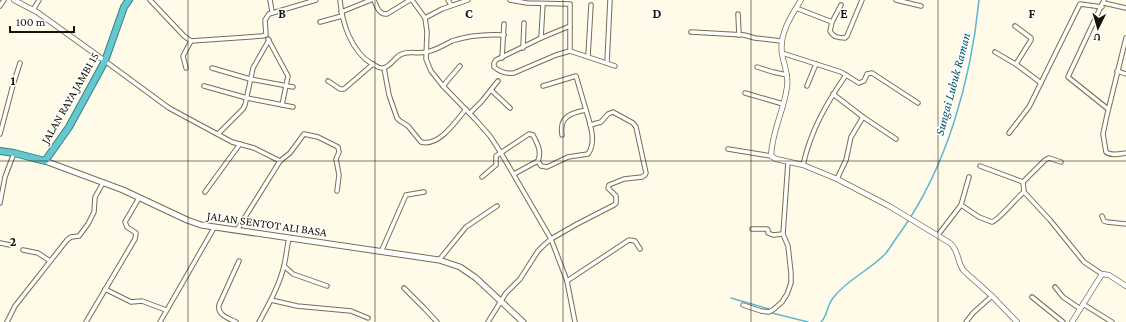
<svg xmlns="http://www.w3.org/2000/svg" width="1126" height="322" viewBox="0 0 1126 322" font-family="'Crimson Pro',serif">
<style>
.lines{fill:none;stroke-linecap:round;stroke-linejoin:round}
.stream{stroke:#5db6d2;stroke-width:1.5}
.minor-casing{stroke:#756f52;stroke-width:5.5}
.tertiary-casing{stroke:#756f52;stroke-width:6}
.secondary-casing{stroke:#756f52;stroke-width:7}
.trunk-casing{stroke:#318081;stroke-width:8}
.minor{stroke:#fff;stroke-width:3.5}
.tertiary{stroke:#fff;stroke-width:4.5}
.secondary{stroke:#fff;stroke-width:5}
.trunk{stroke:#66c8ce;stroke-width:6}
.grid{fill:none;stroke:#161308;stroke-width:1;stroke-opacity:0.55}
.labels{text-anchor:middle;stroke-width:3;stroke-linejoin:round;paint-order:stroke}
.street-label{font-size:12px;fill:#161308;stroke:#fff}
.water-label{font-size:13px;font-style:italic;fill:#035467;stroke:#fff}
.grid-label{font-size:13px;text-anchor:middle;font-weight:bold;fill:#161308;stroke:#fff;stroke-width:3;stroke-linejoin:round;paint-order:stroke}
</style>
<rect width="100%" height="100%" fill="#fffbe8"/>
<g class="lines">
<g class="stream">
<path d="M731,298L769,309"/>
<path d="M772,313L808,322"/>
<path d="M821,322C828,315 827,305 833,298C847,279 871,270 886,253C891,247 895,239 900,233C947,167 971,80 979,0"/>
</g>
<defs>
<g id="minor">
<path d="M150,0L184,36L191,41L262,36L266,35L265,20L269,14L316,0"/>
<path d="M270,0L272,12"/>
<path d="M340,0C342,23 351,51 372,64C375,65 380,69 383,68C391,67 395,56 402,54C410,51 419,54 427,52C436,50 444,45 452,41C470,35 486,34 504,35"/>
<path d="M374,0C377,7 379,15 387,14L410,0"/>
<path d="M412,0L425,18L427,32L426,59L431,71L443,86L475,119L490,136L501,153L551,239L567,281L575,322"/>
<path d="M448,0L451,5"/>
<path d="M510,0L527,3L570,4V51"/>
<path d="M896,0L921,6"/>
<path d="M1104,0L1068,77L1108,109"/>
<path d="M1104,3L1126,8"/>
<path d="M841,5L832,22L830,31C833,37 838,38 845,38L847,36L862,0"/>
<path d="M0,6L4,0"/>
<path d="M796,8L832,22"/>
<path d="M33,10L39,0"/>
<path d="M341,12L371,0"/>
<path d="M738,14L739,35"/>
<path d="M425,18L442,9L468,0"/>
<path d="M320,22L342,16"/>
<path d="M570,26L541,38L496,60L494,63V67C500,72 507,74 514,73L556,55L570,51L615,66"/>
<path d="M1015,26L1031,38V40L1016,64"/>
<path d="M691,32L744,35L755,38L781,41"/>
<path d="M541,38L543,4"/>
<path d="M1126,38L1107,115L1103,134L1106,152C1111,156 1119,154 1126,153"/>
<path d="M268,39L288,76L282,105"/>
<path d="M523,48L524,23"/>
<path d="M995,52L1017,65L1041,83"/>
<path d="M782,53L841,72L859,83L864,81L867,74L872,73L918,103"/>
<path d="M588,56L591,5"/>
<path d="M502,58L504,24"/>
<path d="M105,61L169,108L232,142L254,148L280,161"/>
<path d="M607,63L610,0"/>
<path d="M757,67L773,72L787,75"/>
<path d="M186,68L183,56L191,41"/>
<path d="M212,68L250,79L293,87"/>
<path d="M384,68L389,95L397,118L400,121L408,126L421,142C439,147 456,121 466,109"/>
<path d="M1117,71L1126,74"/>
<path d="M328,81L340,89H344L373,64"/>
<path d="M204,86L247,98L293,107"/>
<path d="M443,86L460,66"/>
<path d="M543,86L576,76L586,110"/>
<path d="M807,86L816,64"/>
<path d="M491,90L510,108"/>
<path d="M745,93L783,104"/>
<path d="M833,94L863,117L896,139"/>
<path d="M470,113L482,101L498,81"/>
<path d="M1009,133L1029,107L1080,4L1102,7"/>
<path d="M0,134L13,85L20,63"/>
<path d="M218,134L243,109L245,105L253,68L269,40"/>
<path d="M728,149L771,156"/>
<path d="M1061,162L1049,158L1045,160L1023,182L1024,192L1050,220L1084,262L1102,274"/>
<path d="M803,165C811,130 826,104 846,75"/>
<path d="M980,166L1023,182"/>
<path d="M514,174L538,161L541,166L547,167L568,157L588,154C597,142 590,124 586,110C570,113 559,117 562,135"/>
<path d="M482,177L496,165V156L529,134L533,135C537,143 542,151 538,161"/>
<path d="M837,179L846,160L851,137L863,117"/>
<path d="M205,192L240,144"/>
<path d="M0,203L5,177L14,153"/>
<path d="M961,205L979,217L992,222C1000,219 1015,199 1024,192"/>
<path d="M1102,216L1104,221L1107,222L1126,224"/>
<path d="M752,229H767L768,230V233L773,235L783,234"/>
<path d="M237,230L280,161L290,153L304,134L318,137L338,147L339,152L336,159L339,175L337,191"/>
<path d="M938,235L961,205L969,177"/>
<path d="M0,243L10,245"/>
<path d="M23,250L38,253L50,261"/>
<path d="M381,252L406,195L424,192"/>
<path d="M439,260L466,227L497,206"/>
<path d="M284,266L293,274L327,286"/>
<path d="M567,281L629,240L635,241L640,249"/>
<path d="M1055,287L1063,297L1079,308"/>
<path d="M404,288L425,309L437,322"/>
<path d="M105,289L131,302L142,301L166,310"/>
<path d="M1032,297L1063,322"/>
<path d="M271,300L297,306L351,311L368,318"/>
<path d="M1083,304L1112,322"/>
<path d="M743,305L761,311L769,312L774,309L782,302L787,294L791,283V273L788,246L783,234L788,162"/>
<path d="M7,322L15,306L67,240L71,237L79,236L88,224L94,212L95,197L103,183"/>
<path d="M86,322L135,239L136,233L127,227L125,222L139,198"/>
<path d="M160,322L214,228"/>
<path d="M236,322C228,318 217,315 219,305L239,261"/>
<path d="M259,322C269,304 279,286 284,266C286,257 287,247 289,238"/>
<path d="M488,322L506,293L520,279L538,251L544,245L551,239L577,224L614,205L616,203V196L608,188L609,185L624,179L642,177L645,175L646,173L636,127L633,123L613,112L608,114L601,122L590,125"/>
<path d="M966,322L973,313L992,296"/>
</g>
<g id="tertiary">
<path d="M14,0L37,12L105,61"/>
<path d="M801,0C791,16 779,34 782,54C784,65 789,76 787,87C784,111 772,130 771,156L776,159L803,165L837,179L889,206L950,243C959,250 957,263 964,271L992,296L1017,322"/>
<path d="M1072,322L1102,274L1109,275L1126,286"/>
</g>
<path id="secondary" d="M45,161L123,190L187,220L201,225L439,260L460,267L476,278L523,322"/>
<path id="trunk" d="M0,151L14,153L45,161L69,127L105,61L124,7L129,0"/>
</defs>
<use href="#minor" class="minor-casing"/>
<use href="#tertiary" class="tertiary-casing"/>
<use href="#secondary" class="secondary-casing"/>
<use href="#trunk" class="trunk-casing"/>
<use href="#minor" class="minor"/>
<use href="#tertiary" class="tertiary"/>
<use href="#secondary" class="secondary"/>
<use href="#trunk" class="trunk"/>
</g>
<path class="grid" d="M188,0V322M375,0V322M563,0V322M751,0V322M938,0V322M0,161H1126"/>
<g class="labels">
<g class="street-label">
<text transform="translate(70 98) rotate(-60)" y="4">JALAN RAYA JAMBI 15</text>
<text transform="translate(267 224) rotate(8)" y="4">JALAN SENTOT ALI BASA</text>
</g>
<g class="water-label">
<text transform="translate(952 84) rotate(-75)" y="5">Sungai Lubuk Raman</text>
</g>
</g>
<g class="grid-label">
<text x="282" y="18">B</text>
<text x="469" y="18">C</text>
<text x="657" y="18">D</text>
<text x="844" y="18">E</text>
<text x="1032" y="18">F</text>
<text x="13" y="85">1</text>
<text x="13" y="246">2</text>
</g>
<g transform="translate(1098 28) rotate(185)" stroke="#ffffff" stroke-width="3" paint-order="stroke">
<path d="M0-3L7 15L0 10L-7 15Z" fill="#161308"/>
<text y="-6" font-size="11" font-weight="bold" text-anchor="middle" fill="#161308">U</text>
</g>
<path d="M10 26v6h64v-6" fill="none" stroke="#161308" stroke-width="2"/>
<text x="16" y="26" font-size="12" fill="#161308" stroke="#ffffff" stroke-width="3" paint-order="stroke">100 m</text>
</svg>
